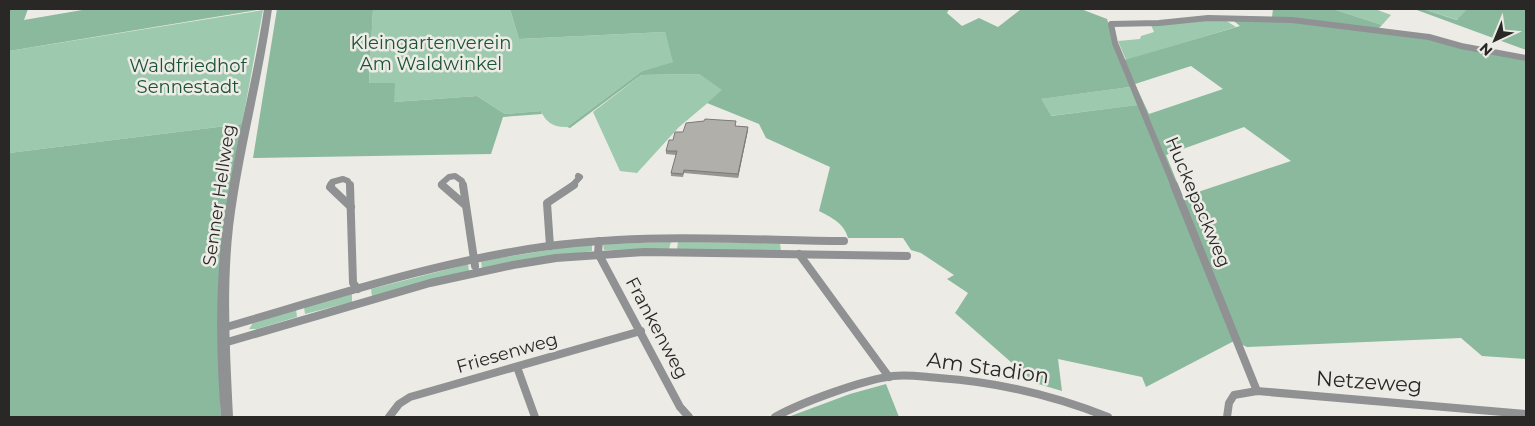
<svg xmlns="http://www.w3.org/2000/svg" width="1535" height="426" viewBox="0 0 1535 426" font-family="Montserrat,sans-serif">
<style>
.green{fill:#9dc9af}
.forest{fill:#8ab99e;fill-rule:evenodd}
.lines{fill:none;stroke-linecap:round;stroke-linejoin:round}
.minor-far1{stroke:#8f9192;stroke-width:6}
.minor{stroke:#8f9192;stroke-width:8}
.tertiary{fill:#8f9192;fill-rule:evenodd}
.wall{fill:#989692}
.shaded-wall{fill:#7c7a77}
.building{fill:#b1afaa;stroke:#7c7a77}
.labels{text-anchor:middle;stroke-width:5;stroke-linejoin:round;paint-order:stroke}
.park-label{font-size:18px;fill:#1b5337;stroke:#edebe5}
.street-label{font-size:18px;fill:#292826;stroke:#edebe5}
.near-street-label{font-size:21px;fill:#292826;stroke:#edebe5}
</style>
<rect width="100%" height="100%" fill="#edebe5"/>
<g class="green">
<path d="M373,9H510L519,39L665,32L674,62L642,71L567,127C555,128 545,122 541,111L505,114L477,96L394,102L369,84Z"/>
<path d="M1333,9H1375L1391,15L1382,25Z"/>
<path d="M1423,9H1467L1458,20Z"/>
<path d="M263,10L242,124L9,153V51Z"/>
<path d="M1208,19L1225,20L1236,27L1126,60L1118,41L1140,39L1141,36L1154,32L1151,25Z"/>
<path d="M699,74L723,90L679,127L637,173L620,171L593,112L641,75Z"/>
<path d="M1130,87L1138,105L1050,116L1040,99Z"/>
<path d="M671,242L669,249L604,250L603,244Z"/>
<path d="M678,242L780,243L781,251L677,249Z"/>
<path d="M592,243V251L482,268L481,261Z"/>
<path d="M468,264L469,271L372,297L371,289Z"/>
<path d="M352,294V302L305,314L304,307Z"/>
<path d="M296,309L297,317L257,329H249L253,323Z"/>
</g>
<g class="forest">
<path d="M9,9H28L24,20L88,9H263L9,51Z"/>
<path d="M277,9H373L369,83H395L394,102L477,96L505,114L541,111L542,114L503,117L491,154L253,158Z"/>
<path d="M510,9H949L947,13L962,26L979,18L998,27L1020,10L1017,9H1081L1107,19L1121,61L1240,26L1229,17H1272L1273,9H1333L1382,25L1379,28L1526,57V359L1482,356L1461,338L1247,347L1234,341L1146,387L1142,377L1058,359L1062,391L1035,383L955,313L968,293L947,279L954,275L921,253L911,250L903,238H848C844,223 832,218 819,211L830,167L766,138L759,124L707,103L722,90L699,74L641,75L570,128L567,127L642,71L673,62L665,32L519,39ZM1191,66L1223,89L1149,114L1135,84ZM1130,87L1137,105L1051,116L1041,99ZM1244,127L1291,161L1183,197L1166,155Z"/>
<path d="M1414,9H1423L1457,20L1467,9H1526V50Z"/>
<path d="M242,124L225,217L218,348L221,417H9V153Z"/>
<path d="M886,384L899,417H788L850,394Z"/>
</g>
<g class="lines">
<g class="minor-far1">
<path d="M330,186L332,182L343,179L348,181L350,186"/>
<path d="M443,186L441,184L449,177L455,176L462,181L463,186"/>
<path d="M572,186L580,177L578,176"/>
<path d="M1174,186L1115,43L1111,24L1159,23L1208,18L1292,20L1429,37L1461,46L1526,58"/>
</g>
<g class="minor">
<path d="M331,185L330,187L351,207"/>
<path d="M350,185L353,283L358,289"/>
<path d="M442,185L465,205"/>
<path d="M463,185L475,266"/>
<path d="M1174,185L1257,391"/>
<path d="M599,241L598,253L680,407L689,417"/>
<path d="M550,246L547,203L574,185"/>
<path d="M799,254L889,377"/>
<path d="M223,328C330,297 438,261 549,246C647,233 746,240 844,241"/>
<path d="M224,343L430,283L513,265L556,258L644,252L907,256"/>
<path d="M517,367L535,417"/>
<path d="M389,417L399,404L410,397L641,331"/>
<path d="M775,417C802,402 863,380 893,376C908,374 924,377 939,378C997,382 1053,395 1108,417"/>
<path d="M1227,417L1229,403L1234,395L1257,391L1526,414"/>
</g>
<path class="tertiary" d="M264,9H272C262,82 242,153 233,227C226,290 230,354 233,417H221C216,354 215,289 223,227C233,153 253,82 264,9Z"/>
</g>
<path class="wall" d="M736,126L748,127V130L738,178L684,173L683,177L671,176V173L676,155L666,154V151L673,140L683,132Z"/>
<path class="shaded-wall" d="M748,127V130L738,178V174Z"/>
<path class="building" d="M705,119L736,121L735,126L748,127L738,174L684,170L683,174L671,173L677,151H666L669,140H673L675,132H683L686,123L704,121Z"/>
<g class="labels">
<g class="park-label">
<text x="431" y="49">Kleingartenverein<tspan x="431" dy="21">Am Waldwinkel</tspan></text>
<text x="188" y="72">Waldfriedhof<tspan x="188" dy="21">Sennestadt</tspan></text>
</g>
<g class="street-label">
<text transform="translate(219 195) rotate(-82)" y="6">Senner Hellweg</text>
<text transform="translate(1198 202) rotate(67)" y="6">Huckepackweg</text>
<text transform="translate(657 328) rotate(62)" y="6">Frankenweg</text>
<text transform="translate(507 353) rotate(-16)" y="6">Friesenweg</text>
</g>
<g class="near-street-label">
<text transform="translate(988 368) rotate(8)" y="7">Am Stadion</text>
<text transform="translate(1369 382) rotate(4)" y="7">Netzeweg</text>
</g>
</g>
<rect width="1535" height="426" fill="none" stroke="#292826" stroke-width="20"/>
<g transform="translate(1495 40) rotate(224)" stroke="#edebe5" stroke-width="4" paint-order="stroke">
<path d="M0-4L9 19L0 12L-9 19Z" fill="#292826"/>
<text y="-8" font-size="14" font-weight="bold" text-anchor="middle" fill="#292826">N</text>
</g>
</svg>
